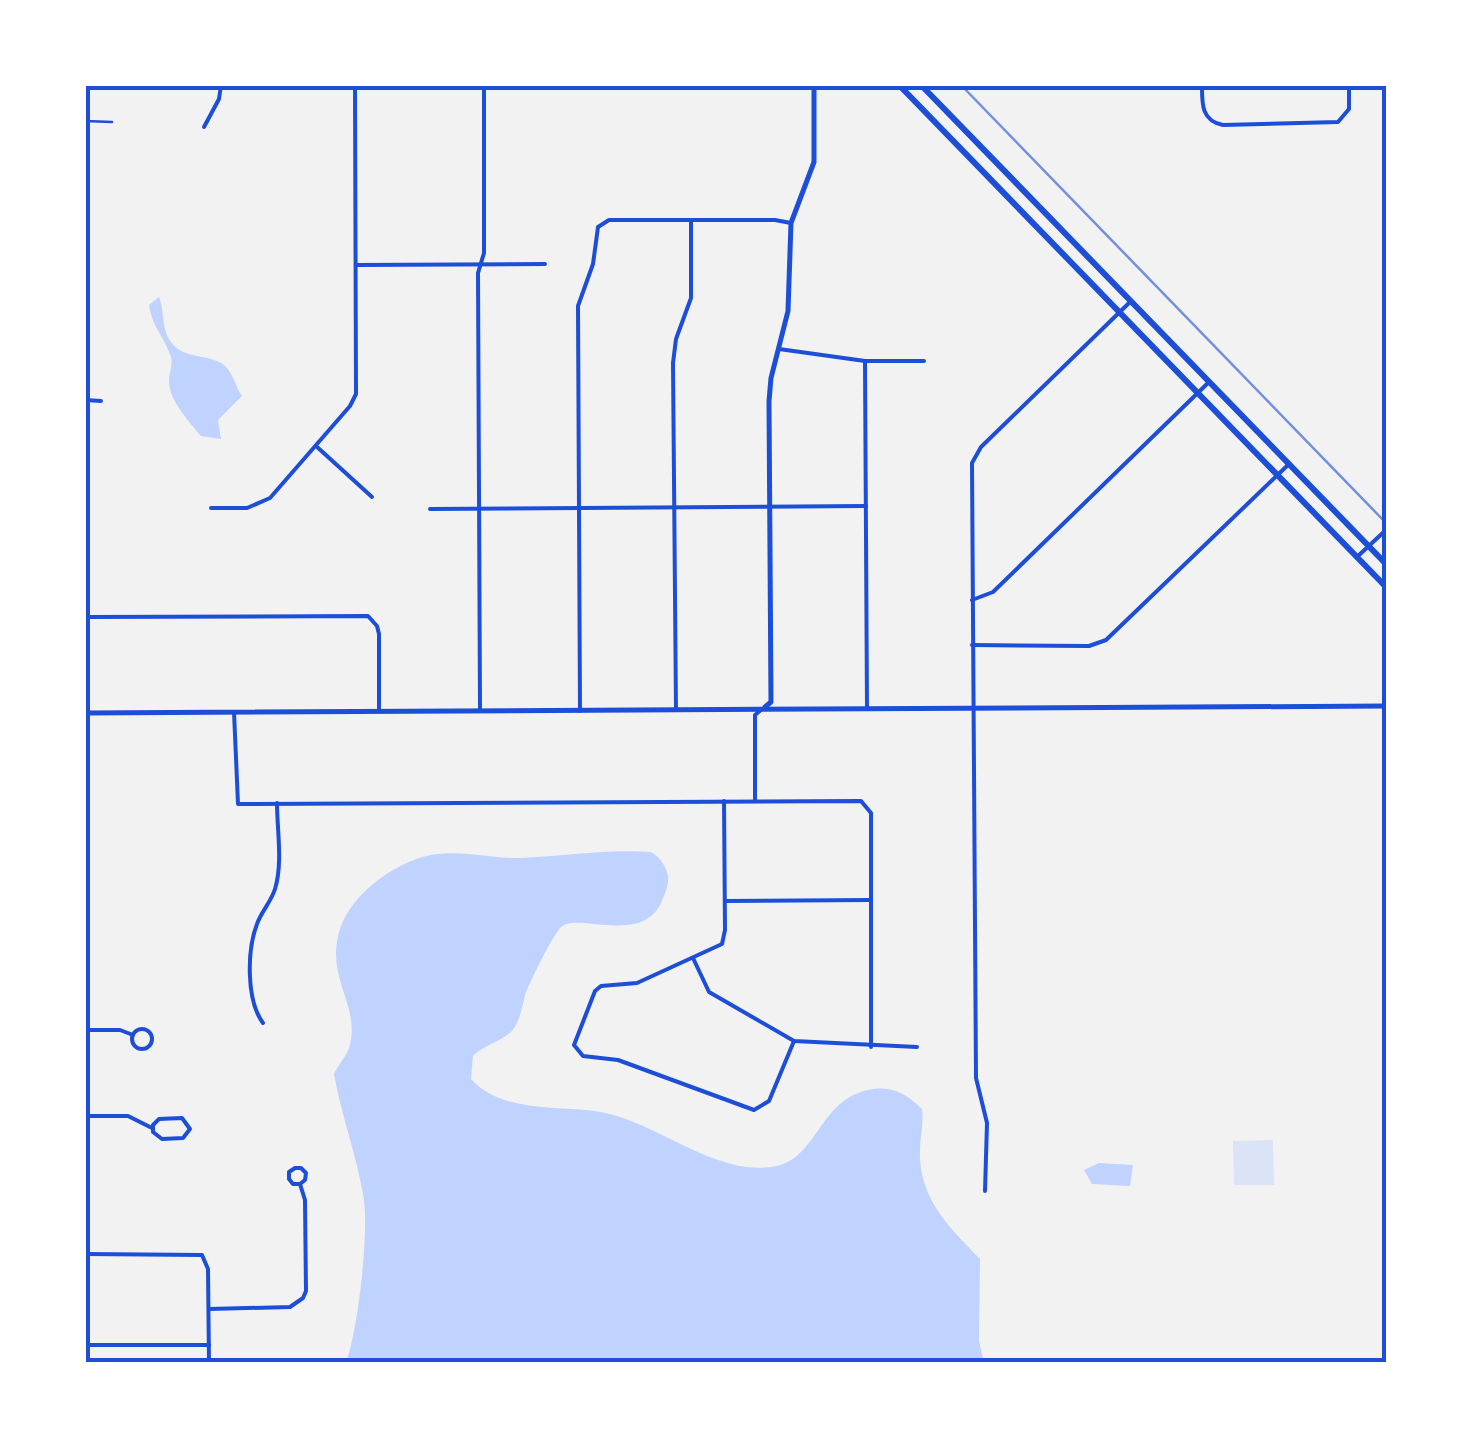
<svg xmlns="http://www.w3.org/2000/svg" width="1472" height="1448" viewBox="0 0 1472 1448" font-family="'Sofia Sans Condensed',sans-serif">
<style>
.green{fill:#dbe4f7}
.water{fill:#bfd3fe}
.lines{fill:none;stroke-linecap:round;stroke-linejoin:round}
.service{stroke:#1d4ed8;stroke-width:2.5}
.minor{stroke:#1d4ed8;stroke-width:4}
.tertiary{stroke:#1d4ed8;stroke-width:5}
.primary{stroke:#1d4ed8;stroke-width:6}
.rail{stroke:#7290e2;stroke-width:2.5}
.neatline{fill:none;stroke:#1d4ed8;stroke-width:4}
</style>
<rect width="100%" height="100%" fill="#f2f2f2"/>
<path class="green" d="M1273,1140L1274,1185H1234L1233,1141Z"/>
<g class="water">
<path d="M159,297C165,312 161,329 171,342C183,359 206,354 221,363C232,369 235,386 242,396L218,420L221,439L201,436C189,421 169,401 169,381C169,372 173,366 171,357C165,338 152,327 149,305Z"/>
<path d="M651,852C660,857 666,866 668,876C669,884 666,891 663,898C646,948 578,911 561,927C553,935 529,983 525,995C522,1007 520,1021 512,1031C501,1042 484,1045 473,1056L471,1079C501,1112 553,1106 594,1111C654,1118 715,1179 777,1166C817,1157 820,1100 868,1090C890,1085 906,1093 922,1109C924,1126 919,1141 920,1158C922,1202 951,1229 980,1259L979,1341L984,1363H346C358,1330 370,1228 363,1194C356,1154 341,1114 334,1074C338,1065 346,1057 349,1048C362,1006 324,978 340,929C352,892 400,858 438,854C465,851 494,859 521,858C564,856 608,849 651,852Z"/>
<path d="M1099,1163L1133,1165L1130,1186L1092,1184L1084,1170Z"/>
</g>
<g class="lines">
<path class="service" d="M85,121L112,122"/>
<g class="minor">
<path d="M1202,85C1202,103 1201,121 1223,125L1338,122L1349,109V85"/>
<path d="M204,127L219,99L221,85"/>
<path d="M356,265L545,264"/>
<path d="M779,349L865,361H924"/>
<path d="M865,361L867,708"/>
<path d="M85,400L101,401"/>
<path d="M316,446L372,497"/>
<path d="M211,508H247L270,498L350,406L356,394L355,85"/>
<path d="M430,509L866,506"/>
<path d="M1358,556L1387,529"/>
<path d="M972,600L993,592L1209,382"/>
<path d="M85,617L368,616L377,626L379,634V709"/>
<path d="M972,645L1089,646L1106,640L1289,464"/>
<path d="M480,709L478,273L484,253V85"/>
<path d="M676,710L673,363L676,339L691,298V220"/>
<path d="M580,711L578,306L593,264L598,227L609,220H775L791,223"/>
<path d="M234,712L238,804L861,801L871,813V1047"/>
<path d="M724,801L725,930L722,944L637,983L601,986L595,991L574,1045L583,1056L618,1060L754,1110L769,1101L794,1041"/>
<path d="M755,801V715L762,709"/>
<path d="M725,901L870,900"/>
<path d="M693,958L709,992L794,1041L917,1047"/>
<path d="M263,1023C246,1000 247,950 257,924C261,912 271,902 275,889C283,863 277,830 277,803"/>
<circle cx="142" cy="1039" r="10"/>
<path d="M85,1030H120L133,1035"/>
<path d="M85,1116H128L152,1128"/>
<path d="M182,1118L190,1129L183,1138L162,1139L153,1132V1125L159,1119Z"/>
<path d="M985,1191L987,1123L976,1078L972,463L981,447L1129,303"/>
<path d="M85,1254L202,1255L208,1269L209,1363"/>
<path d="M209,1309L290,1307L303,1298L306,1291L305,1200L300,1184H293L289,1179V1172L295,1168H301L306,1173L305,1180L300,1184"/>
<path d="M85,1345H209"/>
</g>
<g class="tertiary">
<path d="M765,707L771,702L769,401L771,378L788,311L791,223L814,162V85"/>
<path d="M85,713L1387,706"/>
</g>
<g class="primary">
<path d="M899,85L1387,588"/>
<path d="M921,85L1387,565"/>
</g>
<path class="rail" d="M961,85L1387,524"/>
</g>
<rect width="1472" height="1448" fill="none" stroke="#ffffff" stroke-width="175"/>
<rect x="88" y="88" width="1296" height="1272" class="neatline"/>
</svg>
